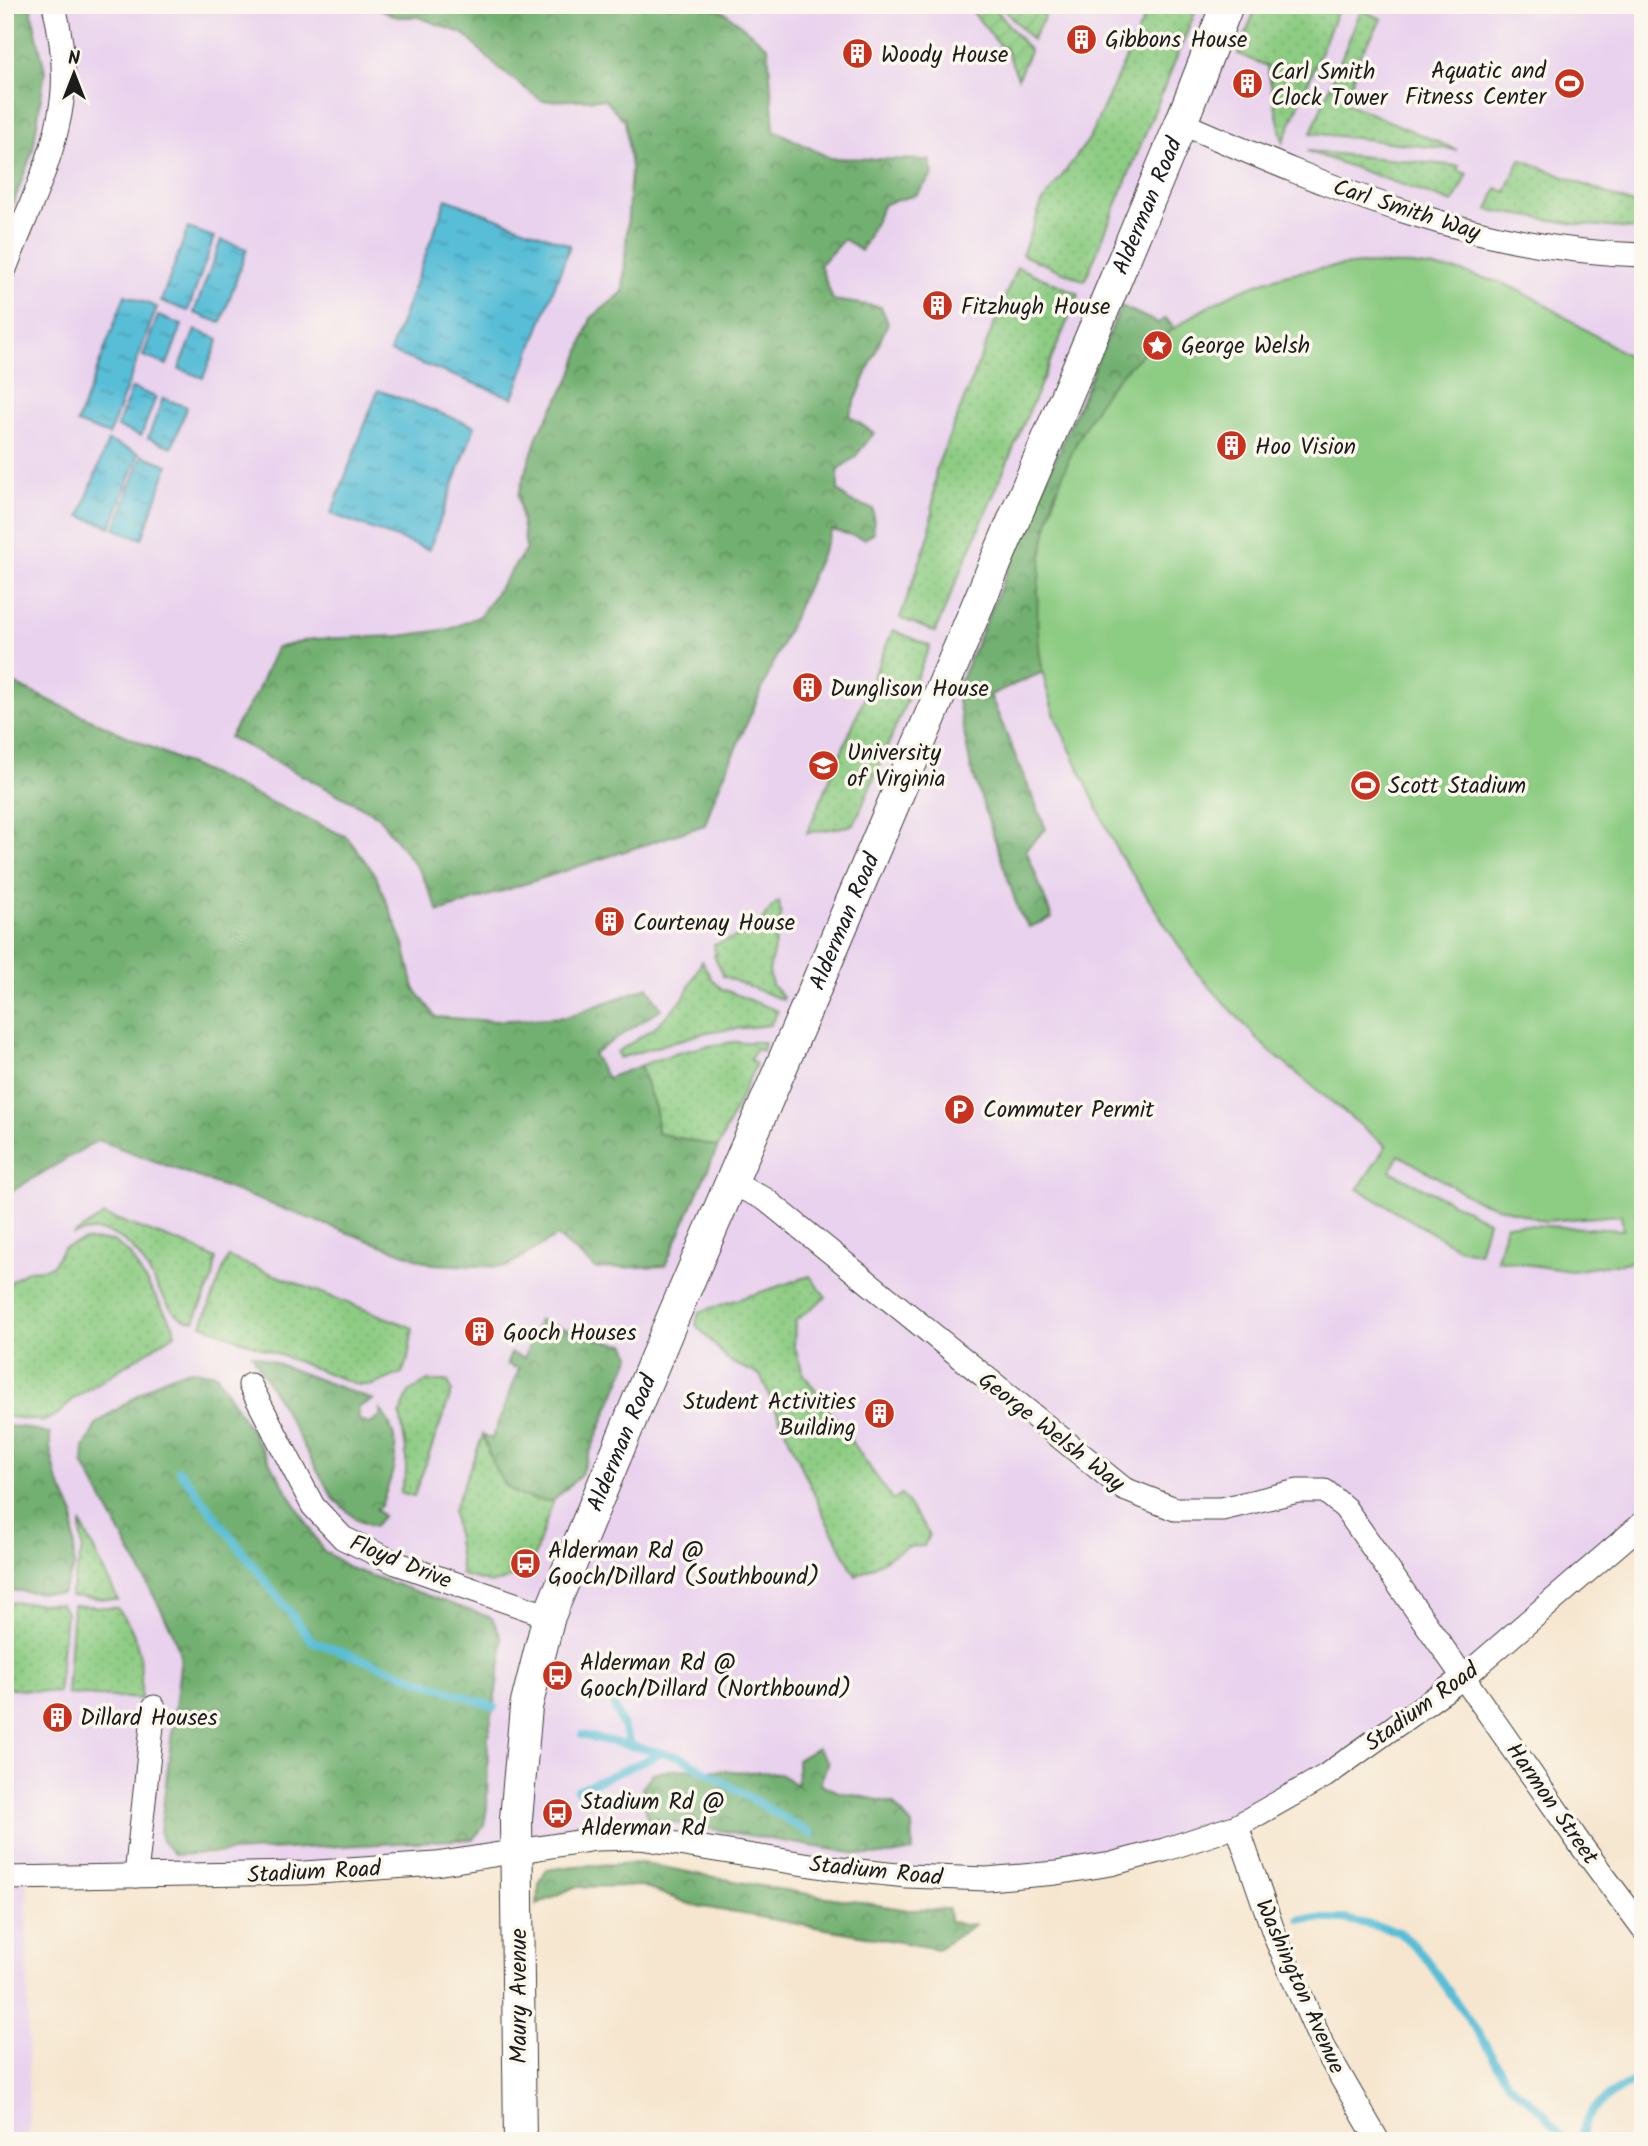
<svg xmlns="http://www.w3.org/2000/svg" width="1648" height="2146" viewBox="0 0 1648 2146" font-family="Kalam,sans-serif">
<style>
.built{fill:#e9d2ee}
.grass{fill:url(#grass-dots);stroke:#547450;stroke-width:2}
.forest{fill:url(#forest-crowns);stroke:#476646;stroke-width:2}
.garden{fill:url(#garden-furrows);stroke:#547450;stroke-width:2}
.pitch{fill:#8dcc83;stroke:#547450;stroke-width:2}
.water{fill:url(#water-ripples);stroke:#3a6d7a;stroke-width:2}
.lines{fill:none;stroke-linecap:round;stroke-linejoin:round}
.stream{stroke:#59bed7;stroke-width:8}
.minor-casing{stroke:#3d3a37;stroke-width:25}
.secondary-casing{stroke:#3d3a37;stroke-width:34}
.minor{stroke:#fff;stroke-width:23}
.secondary{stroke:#fff;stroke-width:32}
.labels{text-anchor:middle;stroke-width:7;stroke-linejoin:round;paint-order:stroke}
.poi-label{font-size:23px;fill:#1c1c1c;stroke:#fbf7ec;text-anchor:start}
.street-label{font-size:23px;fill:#1c1c1c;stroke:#fbf7ec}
</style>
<defs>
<pattern id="grass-dots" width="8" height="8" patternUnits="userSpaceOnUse" patternTransform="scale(1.75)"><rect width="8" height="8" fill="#8dcc83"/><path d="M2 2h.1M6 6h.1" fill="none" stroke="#79af71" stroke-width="1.8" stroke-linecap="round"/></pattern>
<pattern id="forest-crowns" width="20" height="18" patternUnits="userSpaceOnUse" patternTransform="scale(1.75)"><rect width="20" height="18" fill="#72b071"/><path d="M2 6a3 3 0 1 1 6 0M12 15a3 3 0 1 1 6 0" fill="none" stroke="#5d8e5c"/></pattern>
<pattern id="garden-furrows" width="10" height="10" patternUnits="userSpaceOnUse" patternTransform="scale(1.75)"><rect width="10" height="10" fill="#8dcc83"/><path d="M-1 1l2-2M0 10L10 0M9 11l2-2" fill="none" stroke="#79af71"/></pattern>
<pattern id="water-ripples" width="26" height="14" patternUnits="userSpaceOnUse" patternTransform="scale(1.75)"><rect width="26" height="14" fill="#59bed7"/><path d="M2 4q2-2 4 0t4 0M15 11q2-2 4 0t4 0" fill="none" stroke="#499aae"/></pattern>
</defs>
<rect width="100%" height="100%" fill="#fbf7ec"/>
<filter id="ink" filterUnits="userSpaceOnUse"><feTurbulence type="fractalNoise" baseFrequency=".0143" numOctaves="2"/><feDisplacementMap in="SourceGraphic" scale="14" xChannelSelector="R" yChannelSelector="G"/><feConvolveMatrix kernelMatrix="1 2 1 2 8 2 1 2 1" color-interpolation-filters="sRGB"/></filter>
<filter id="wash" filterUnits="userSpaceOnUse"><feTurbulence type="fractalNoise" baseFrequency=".00686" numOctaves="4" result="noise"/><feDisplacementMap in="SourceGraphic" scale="28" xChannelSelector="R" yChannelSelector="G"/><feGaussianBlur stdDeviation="1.57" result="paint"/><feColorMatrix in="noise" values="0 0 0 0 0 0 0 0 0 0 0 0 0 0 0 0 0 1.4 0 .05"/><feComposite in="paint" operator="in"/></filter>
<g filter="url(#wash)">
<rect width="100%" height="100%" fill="#f6e6cf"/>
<path class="built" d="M5,5H1643V1525L1463,1682L1235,1830L1013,1880L618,1838L451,1865L27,1876L29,2141H5Z"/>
<g class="grass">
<path d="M1150,5H1198L1085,281L1022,255L1042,203L1089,139Z"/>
<path d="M1257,5H1340L1283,143L1267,66L1238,54Z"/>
<path d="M1361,10L1382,19L1360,55L1346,103L1457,150L1311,133Z"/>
<path d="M1307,151L1459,166L1457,170L1467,174L1453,203Z"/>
<path d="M1520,159L1643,208V230L1576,224L1488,210L1497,188L1506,192Z"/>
<path d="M1017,267L1079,294L935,632L900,618L930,533L936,469Z"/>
<path d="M893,630L930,646L854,825L807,833Z"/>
<path d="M779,901L781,916L769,971L772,985L783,997V1000L723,976L714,955L717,953L714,949V945C728,939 744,936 756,927C765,919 769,907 779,901Z"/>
<path d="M702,961L712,980L722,989L778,1011L770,1025L707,1032L619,1058L617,1052L653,1029L683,999Z"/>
<path d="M734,1042H764L762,1051L756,1049L750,1060L756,1064L718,1147L657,1133L656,1111L640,1066C671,1053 701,1046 734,1042Z"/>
<path d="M104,1215L195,1248L216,1259L213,1278L194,1321C155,1321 154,1237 99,1231C90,1230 80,1233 72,1235Z"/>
<path d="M85,1240L114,1241L129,1254L173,1325L175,1334L73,1399L58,1414L44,1421L5,1416V1286L28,1270L44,1269L53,1265L63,1248Z"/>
<path d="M228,1257L413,1328L408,1359L402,1373L373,1385H358L202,1325Z"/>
<path d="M810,1276L826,1297L795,1321L794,1345L803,1373L893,1500L901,1494L929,1534L924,1546L907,1547L856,1576L827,1522L760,1375L730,1362L696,1325L699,1312Z"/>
<path d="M428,1381H448L452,1391L414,1496L400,1492L406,1473V1449L400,1414L409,1392Z"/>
<path d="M483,1435C496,1476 504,1501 553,1501L532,1563L521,1573L503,1581L491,1583L462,1575L453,1511Z"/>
<path d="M81,1523L118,1600L70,1596L82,1550Z"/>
<path d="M5,1602L61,1604L66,1612L58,1693L5,1688Z"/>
<path d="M73,1605L117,1608C142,1636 142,1664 141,1699L67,1694Z"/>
</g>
<g class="forest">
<path d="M5,5H30L45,71L33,150L5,226Z"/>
<path d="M372,5H708L726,13L768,47L774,130L830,158L929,160L933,174L916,195L884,204L861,251L844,239L820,265L833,300L881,307L888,322L849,416L874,433L854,458L838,469V490L849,501L873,509L874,532L865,539L832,530L714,798L705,825L439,912L421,873L377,815L229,737L257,692L276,648L312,639L400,636L450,629L480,616L526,549L518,495L538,434L571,377L591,318L623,292L631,169L625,121L604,99L542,101L497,67L464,34L418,17H397Z"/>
<path d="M1121,306L1158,323L1166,318L1174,328L1145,351L1055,492L1042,554L1038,614L1043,672L990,695L1046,829L1026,849L1052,918L1029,927L1019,912L971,768L956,691Z"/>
<path d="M5,680L347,837L375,874L404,944L414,988L436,1017L493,1021L566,1017L648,987L661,1009L593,1054L607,1078L640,1066L656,1111L657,1133L718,1147L665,1266L596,1269L557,1236L506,1267L432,1264L98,1140L5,1195Z"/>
<path d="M539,1320L602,1341L625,1344L631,1355L580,1476L553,1501C504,1501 496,1476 483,1435L492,1439L519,1369L507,1364L511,1353L524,1358Z"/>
<path d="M252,1354L373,1400L359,1407L358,1418L363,1422L370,1424L380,1417V1409C406,1442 394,1470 381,1506L376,1509L383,1516L374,1527L358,1521L333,1498Z"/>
<path d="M193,1370L216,1374L323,1550L352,1569L492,1618L501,1637L502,1657L488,1737L487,1807L484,1826L473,1839L175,1855L162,1841L160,1833L181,1657L172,1630L83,1463L84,1448L97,1423L159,1381L178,1373Z"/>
<path d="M5,1426L22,1427L50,1434V1447L57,1479L74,1515V1567L62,1594L5,1590Z"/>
<path d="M817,1748L828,1762L820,1784L839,1792L893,1803L912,1825L913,1851L892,1855H864L647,1818L642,1788L653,1773L678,1769L778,1773L798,1785L797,1760Z"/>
<path d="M642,1863L771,1888L909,1910L949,1909L950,1921L963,1925L976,1924L938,1949L692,1905L642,1886L574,1887L537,1905L539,1884L546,1870L574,1866Z"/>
</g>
<g class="garden">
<path d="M967,5H992L1030,51L1018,78L1005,47L1002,48Z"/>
<path d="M1000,5H1034L1045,16L1032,40Z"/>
</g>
<path class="pitch" d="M1360,264L1412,265L1459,271L1505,284L1534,298L1643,365V1208L1635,1211L1643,1238V1260L1571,1271L1497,1260L1506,1224L1623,1230L1621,1215L1545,1221L1478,1201L1399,1155L1390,1171L1488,1221L1479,1253L1458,1248L1358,1189L1386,1146L1267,1049L1196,972L1118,852L1056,719C1051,704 1046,689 1043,673C1027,589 1047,491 1090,418C1096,408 1102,396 1110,387C1155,335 1215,295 1281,276C1307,269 1333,267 1360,264Z"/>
<g class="water">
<path d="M446,199L570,245L513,398L390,352Z"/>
<path d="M188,228L214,237L188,311L161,301Z"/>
<path d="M221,240L247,249L221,323L194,313Z"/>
<path d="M125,295L157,307L109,435L77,423Z"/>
<path d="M158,316L182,325L167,365L143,356Z"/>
<path d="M195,330L219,339L203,378L179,369Z"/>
<path d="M132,388L156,397L141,436L117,427Z"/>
<path d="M378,390L475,426L429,550L331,514Z"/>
<path d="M163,398L187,407L172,447L148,438Z"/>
<path d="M108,441L139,453L111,527L80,516Z"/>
<path d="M142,455L168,465L142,539L115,529Z"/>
</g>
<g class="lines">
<g class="stream">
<path d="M179,1470L312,1641L494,1707"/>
<path d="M611,1698L631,1746"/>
<path d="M582,1735L681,1757L811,1834"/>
<path d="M577,1790L663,1753"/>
<path d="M1300,1919H1344L1398,1931L1422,1953L1481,2037L1508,2083L1542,2111L1564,2141"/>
<path d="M1582,2141C1581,2106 1618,2091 1643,2075"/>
</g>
</g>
</g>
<g filter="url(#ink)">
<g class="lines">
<defs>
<g id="minor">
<path d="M1181,123C1331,188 1477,251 1643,255"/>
<path d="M5,269C25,216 55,157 62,101C66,70 61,35 54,5"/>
<path d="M731,1183L765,1199L1124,1489L1175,1509H1222L1298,1491H1325L1345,1508L1580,1844L1643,1929"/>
<path d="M250,1385L313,1506L343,1538L396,1563L549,1616"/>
<path d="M1237,1826L1276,1939L1322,2044L1378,2141"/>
<path d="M136,1876L154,1707"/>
<path d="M5,1878L304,1873L436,1864L596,1839L640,1838L830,1868L907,1876L987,1879L1056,1873L1111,1864L1164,1850L1237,1826L1325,1776L1464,1677L1643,1523"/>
</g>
<g id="secondary">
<path id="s1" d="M520,2141L516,1819L526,1707L549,1616L673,1317L811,998L1107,300L1181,123L1227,5"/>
</g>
</defs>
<use href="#minor" class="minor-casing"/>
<use href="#secondary" class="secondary-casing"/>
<use href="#minor" class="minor"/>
<use href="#secondary" class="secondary"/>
</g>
</g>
<defs>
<symbol id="building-disc" viewBox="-11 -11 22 22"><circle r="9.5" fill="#c8321e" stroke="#fbf7ec"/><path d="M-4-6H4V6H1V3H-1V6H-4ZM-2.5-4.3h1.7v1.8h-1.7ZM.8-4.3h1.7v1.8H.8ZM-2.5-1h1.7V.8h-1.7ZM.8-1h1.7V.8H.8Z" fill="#fff"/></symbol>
<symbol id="stadium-disc" viewBox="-11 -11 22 22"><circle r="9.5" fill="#c8321e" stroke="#fbf7ec"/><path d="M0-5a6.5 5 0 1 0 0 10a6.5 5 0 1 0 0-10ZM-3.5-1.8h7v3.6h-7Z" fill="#fff"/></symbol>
<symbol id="sight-disc" viewBox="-11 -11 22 22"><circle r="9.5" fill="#c8321e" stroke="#fbf7ec"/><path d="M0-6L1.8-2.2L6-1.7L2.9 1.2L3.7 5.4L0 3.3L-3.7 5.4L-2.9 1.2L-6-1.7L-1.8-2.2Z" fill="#fff"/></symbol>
<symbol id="university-disc" viewBox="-11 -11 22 22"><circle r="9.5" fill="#c8321e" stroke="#fbf7ec"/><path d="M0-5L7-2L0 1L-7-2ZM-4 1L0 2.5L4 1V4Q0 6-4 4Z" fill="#fff"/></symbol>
<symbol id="parking-disc" viewBox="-11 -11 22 22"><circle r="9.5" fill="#c8321e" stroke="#fbf7ec"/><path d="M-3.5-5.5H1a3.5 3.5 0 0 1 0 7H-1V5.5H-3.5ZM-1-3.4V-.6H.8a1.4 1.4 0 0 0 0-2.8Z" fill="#fff"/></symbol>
<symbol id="bus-disc" viewBox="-11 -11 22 22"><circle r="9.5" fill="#c8321e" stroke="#fbf7ec"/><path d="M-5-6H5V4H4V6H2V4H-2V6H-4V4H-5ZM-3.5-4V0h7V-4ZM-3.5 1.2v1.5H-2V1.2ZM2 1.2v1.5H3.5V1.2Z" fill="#fff"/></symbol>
</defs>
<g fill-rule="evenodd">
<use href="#building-disc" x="1064" y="22" width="35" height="35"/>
<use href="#building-disc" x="840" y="36" width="35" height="35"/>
<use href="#stadium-disc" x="1552" y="66" width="35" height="35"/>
<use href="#building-disc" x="1230" y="66" width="35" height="35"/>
<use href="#building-disc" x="920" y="288" width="35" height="35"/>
<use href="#sight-disc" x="1140" y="328" width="35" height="35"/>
<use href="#building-disc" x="1214" y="428" width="35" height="35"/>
<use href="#building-disc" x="790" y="670" width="35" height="35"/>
<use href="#university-disc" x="806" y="748" width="35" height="35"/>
<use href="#stadium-disc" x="1348" y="768" width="35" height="35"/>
<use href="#building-disc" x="592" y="904" width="35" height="35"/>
<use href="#parking-disc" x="942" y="1092" width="35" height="35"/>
<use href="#building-disc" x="462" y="1314" width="35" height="35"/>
<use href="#building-disc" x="862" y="1396" width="35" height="35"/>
<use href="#bus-disc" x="508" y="1546" width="35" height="35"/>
<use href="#bus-disc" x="540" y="1658" width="35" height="35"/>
<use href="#building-disc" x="40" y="1700" width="35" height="35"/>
<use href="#bus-disc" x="540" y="1796" width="35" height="35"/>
</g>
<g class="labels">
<g class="poi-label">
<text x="1105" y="47">Gibbons House</text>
<text x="881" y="62">Woody House</text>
<text x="1546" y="78" text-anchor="end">Aquatic and<tspan x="1546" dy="26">Fitness Center</tspan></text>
<text x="1271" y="79">Carl Smith<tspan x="1271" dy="26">Clock Tower</tspan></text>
<text x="961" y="314">Fitzhugh House</text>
<text x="1181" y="353">George Welsh</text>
<text x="1255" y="454">Hoo Vision</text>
<text x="830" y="696">Dunglison House</text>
<text x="847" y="760">University<tspan x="847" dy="26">of Virginia</tspan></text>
<text x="1388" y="793">Scott Stadium</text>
<text x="633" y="930">Courtenay House</text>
<text x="983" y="1117">Commuter Permit</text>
<text x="503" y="1340">Gooch Houses</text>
<text x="856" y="1409" text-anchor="end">Student Activities<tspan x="856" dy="26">Building</tspan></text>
<text x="548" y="1558">Alderman Rd @<tspan x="548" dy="26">Gooch/Dillard (Southbound)</tspan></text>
<text x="580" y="1670">Alderman Rd @<tspan x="580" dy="26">Gooch/Dillard (Northbound)</tspan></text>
<text x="80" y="1725">Dillard Houses</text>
<text x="581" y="1809">Stadium Rd @<tspan x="581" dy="26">Alderman Rd</tspan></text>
</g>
<g class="street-label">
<text dy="8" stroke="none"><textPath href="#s1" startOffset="2060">Alderman Road</textPath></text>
<text transform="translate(1407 209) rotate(18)" y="8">Carl Smith Way</text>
<text dy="8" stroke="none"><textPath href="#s1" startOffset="1283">Alderman Road</textPath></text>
<text transform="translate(1052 1431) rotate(38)" y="8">George Welsh Way</text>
<text dy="8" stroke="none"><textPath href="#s1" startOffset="716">Alderman Road</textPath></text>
<text transform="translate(401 1561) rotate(22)" y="8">Floyd Drive</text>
<text transform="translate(1421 1706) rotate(-36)" y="8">Stadium Road</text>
<text transform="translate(1553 1803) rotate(55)" y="8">Harmon Street</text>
<text transform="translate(876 1870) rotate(6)" y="8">Stadium Road</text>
<text transform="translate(314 1871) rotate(-3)" y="8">Stadium Road</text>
<text transform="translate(1301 1986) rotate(66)" y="8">Washington Avenue</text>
<text transform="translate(518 1996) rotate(-90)" y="8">Maury Avenue</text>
</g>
</g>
<rect width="1648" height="2146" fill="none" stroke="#fbf7ec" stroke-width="28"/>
<g transform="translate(74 74)" stroke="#fbf7ec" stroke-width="5" paint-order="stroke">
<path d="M0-5L12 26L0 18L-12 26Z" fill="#1c1c1c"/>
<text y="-10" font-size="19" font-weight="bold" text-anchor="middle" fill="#1c1c1c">N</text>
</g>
</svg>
